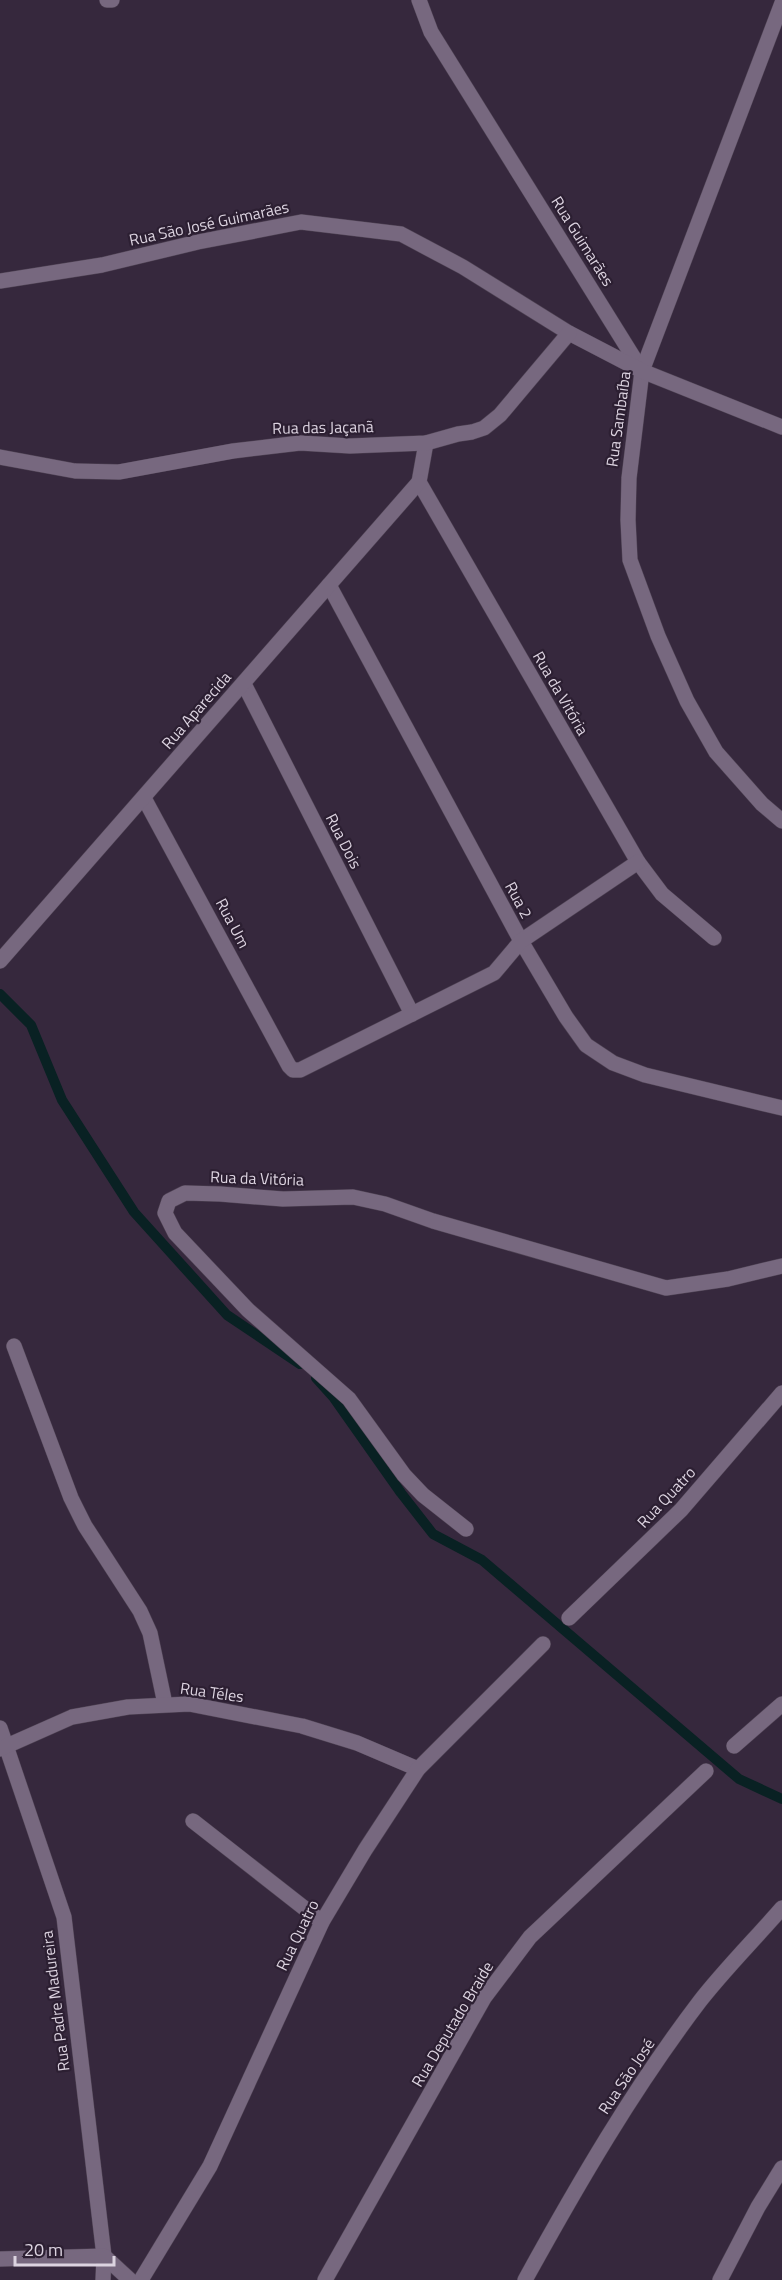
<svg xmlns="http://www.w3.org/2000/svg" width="782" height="2280" viewBox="0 0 782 2280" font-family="'Titillium Web',sans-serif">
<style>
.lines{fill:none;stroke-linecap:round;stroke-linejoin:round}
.stream{stroke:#092123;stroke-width:10}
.lane-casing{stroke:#4f4354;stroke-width:16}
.street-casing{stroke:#4f4354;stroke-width:16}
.lane{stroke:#77687f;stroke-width:15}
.street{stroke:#77687f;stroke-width:15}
.labels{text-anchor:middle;stroke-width:4.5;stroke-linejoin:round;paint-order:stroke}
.street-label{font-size:16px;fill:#dcd3e0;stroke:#2c1f32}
</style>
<rect width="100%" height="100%" fill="#36283d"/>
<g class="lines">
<g class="stream">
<path d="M0,994L31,1025L62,1100L134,1212L227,1315L300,1364"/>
<path d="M316,1378L334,1398L401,1493L433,1534L482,1560L739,1779L782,1799"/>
</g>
<defs>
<path id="lane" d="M193,1821L322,1922"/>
<g id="street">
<path d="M107,0H112"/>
<path d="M419,0L431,32L642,371"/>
<path d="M782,3L642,371L629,478L628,520L630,560L658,636L687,701L716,752L762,804L782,821"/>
<path d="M0,281L102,265L198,242L301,222L401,234L463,267L569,333L642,371L782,427"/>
<path d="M426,443L419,482L638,862L662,894L714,938"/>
<path d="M0,457L75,471L119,472L233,451L300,443L350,446L426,443L458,434L472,432L484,428L500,415L569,333"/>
<path d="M329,585L521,941L566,1017L586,1045L613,1063L645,1075L782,1108"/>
<path d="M244,684L412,1014"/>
<path d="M144,798L289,1066L293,1070H300L494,973L521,941L638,862"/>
<path d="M0,961L419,482"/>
<path d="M14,1346L71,1498L85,1526L140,1611L150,1633L165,1704"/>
<path d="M466,1529L423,1495L404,1475L349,1399L248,1310L175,1233L165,1213L169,1201L185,1193L220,1194L283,1199L353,1197L385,1204L433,1221L666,1288L728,1279L782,1266"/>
<path d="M569,1618L681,1510L782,1393"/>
<path d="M0,1728L64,1917L104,2256L103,2280"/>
<path d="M734,1746L782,1704"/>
<path d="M0,1749L72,1717L128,1707L189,1704L302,1726L357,1743L418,1769"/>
<path d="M104,2256L130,2280"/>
<path d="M0,2259L104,2256"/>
<path d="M141,2280L210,2166L322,1922L365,1850L418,1769L543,1644"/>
<path d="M325,2280L484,1998L530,1937L706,1771"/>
<path d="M525,2280C578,2184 633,2089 700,2001C725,1969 755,1939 782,1908"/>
<path d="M720,2280L758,2207L782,2168"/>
</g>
</defs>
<use href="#lane" class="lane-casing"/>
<use href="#street" class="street-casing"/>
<use href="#lane" class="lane"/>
<use href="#street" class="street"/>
</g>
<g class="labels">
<g class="street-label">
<text transform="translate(209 223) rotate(-12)" y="6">Rua São José Guimarães</text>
<text transform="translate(583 241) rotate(58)" y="6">Rua Guimarães</text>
<text transform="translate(618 419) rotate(-82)" y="6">Rua Sambaíba</text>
<text transform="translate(323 427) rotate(-1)" y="6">Rua das Jaçanã</text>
<text transform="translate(561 693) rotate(60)" y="6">Rua da Vitória</text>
<text transform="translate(196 710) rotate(-49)" y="6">Rua Aparecida</text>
<text transform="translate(344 841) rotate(63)" y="6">Rua Dois</text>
<text transform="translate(519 900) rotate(62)" y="6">Rua 2</text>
<text transform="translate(233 923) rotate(62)" y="6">Rua Um</text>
<text transform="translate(257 1178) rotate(2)" y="6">Rua da Vitória</text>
<text transform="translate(666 1497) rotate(-47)" y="6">Rua Quatro</text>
<text transform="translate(212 1692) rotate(8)" y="6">Rua Téles</text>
<text transform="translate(297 1935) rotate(-64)" y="6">Rua Quatro</text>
<text transform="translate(55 2001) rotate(-97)" y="6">Rua Padre Madureira</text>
<text transform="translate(452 2024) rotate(-59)" y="6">Rua Deputado Braide</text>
<text transform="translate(626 2076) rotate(-56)" y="6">Rua São José</text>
</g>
</g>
<path d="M15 2256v9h99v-9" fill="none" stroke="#dcd3e0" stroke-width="3"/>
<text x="24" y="2256" font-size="18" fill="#dcd3e0" stroke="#2c1f32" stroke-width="4.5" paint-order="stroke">20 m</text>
</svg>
